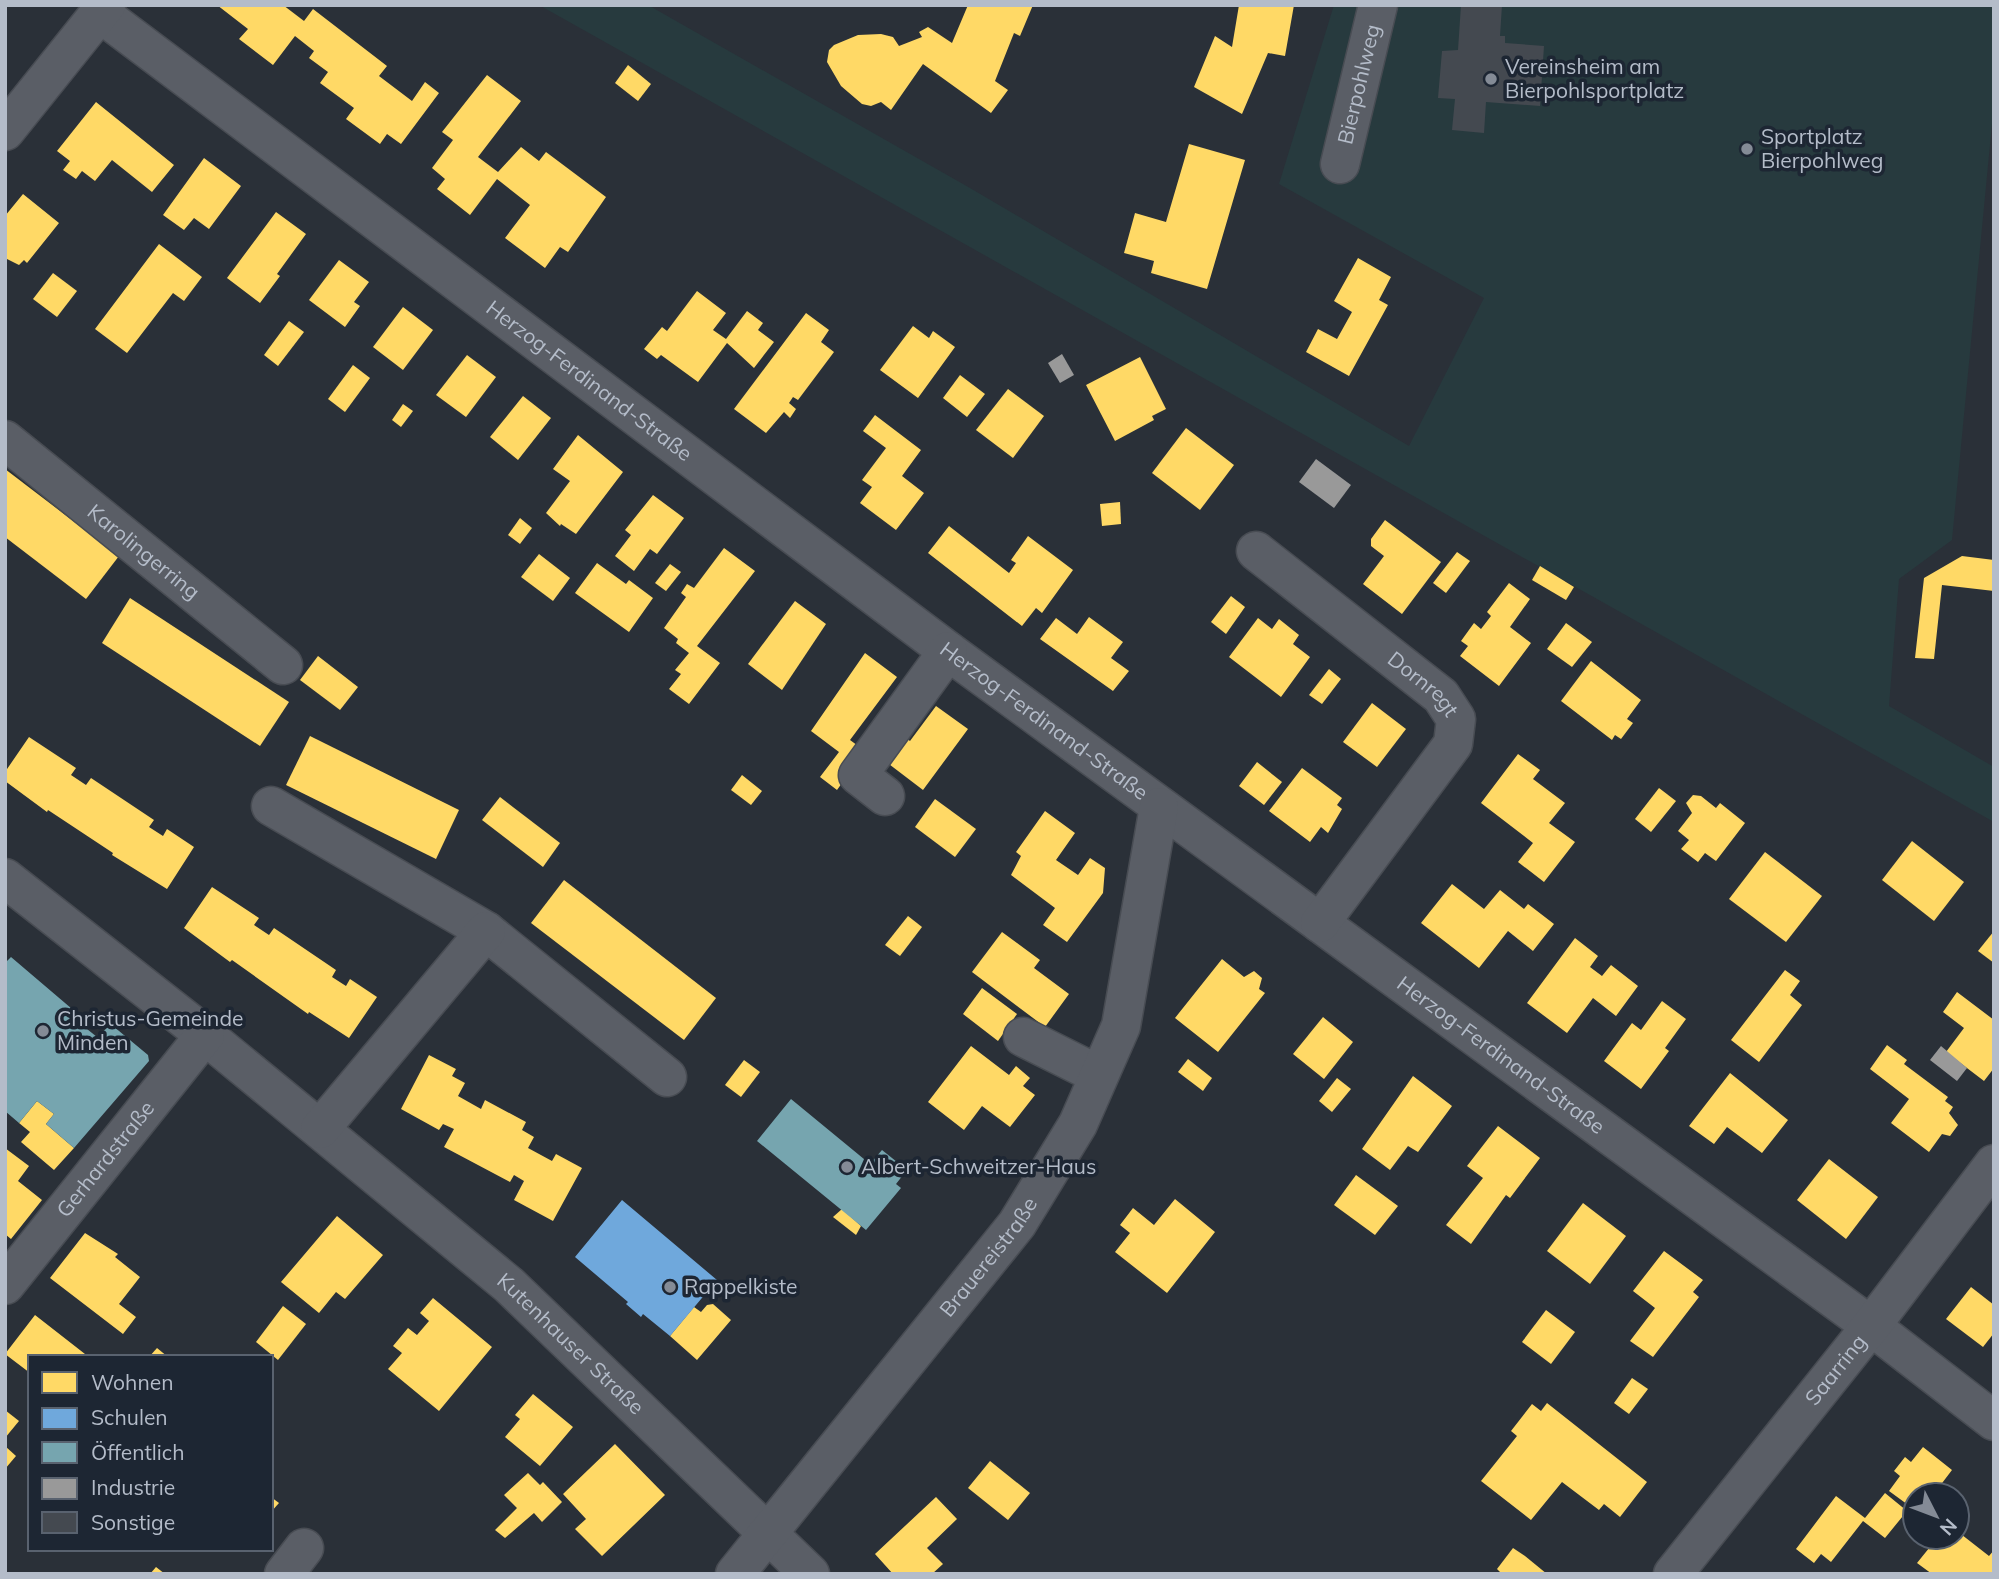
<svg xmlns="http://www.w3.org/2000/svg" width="1999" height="1579" viewBox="0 0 1999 1579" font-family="Mulish,sans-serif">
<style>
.green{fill:#273a3e}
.homes{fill:#ffd966}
.schools{fill:#6fa8dc}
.public{fill:#76a5af}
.industry{fill:#999}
.building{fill:#444950}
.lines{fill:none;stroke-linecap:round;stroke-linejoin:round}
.minor-casing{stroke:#484c53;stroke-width:41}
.minor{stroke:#5a5e66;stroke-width:38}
.poi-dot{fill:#848b96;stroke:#1d2633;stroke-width:2.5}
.labels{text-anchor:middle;stroke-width:7;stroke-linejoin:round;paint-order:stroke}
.poi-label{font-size:21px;fill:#b4bcc9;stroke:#1d2633;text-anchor:start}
.street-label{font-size:21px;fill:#b4bcc9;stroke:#1d2633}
</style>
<rect width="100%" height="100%" fill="#2a3038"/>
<path class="green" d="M539,5H648L970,188L1409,446L1484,298L1279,184L1334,5H1994V103L1952,540L1899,579L1889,706L1994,767V822Z"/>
<g class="homes">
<path d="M217,5H283L304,21L313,9L387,66L379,76L412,101L425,82L439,93L401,144L387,134L380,144L346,119L354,108L320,83L328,72L309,58L314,51L295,36L273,65L239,39L248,29Z"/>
<path d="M968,5H1033L1020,36L1014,33L995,81L1008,90L991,113L923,64L891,110L881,102L871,106L862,104L841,86L827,62L829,50L834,45L858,35L881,34L893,37L899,46L922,37L919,32L928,27L952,43Z"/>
<path d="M1239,5H1294L1285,56L1268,53L1242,114L1194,87L1215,36L1232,47Z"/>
<path d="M628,65L651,84L638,101L615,83Z"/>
<path d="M487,75L521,101L478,157L498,172L521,147L539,161L546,152L606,197L568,252L560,247L545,268L505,238L530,205L497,179L470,215L437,189L445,179L432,168L453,140L442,132Z"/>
<path d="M96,102L174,165L152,192L112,160L95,181L82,171L76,179L63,170L70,161L57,151Z"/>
<path d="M1189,144L1245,160L1207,289L1151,273L1154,261L1124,253L1135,213L1166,222Z"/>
<path d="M204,158L241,186L209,229L194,218L184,230L163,215Z"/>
<path d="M23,194L59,223L27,263L24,260L19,265L5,258V216Z"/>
<path d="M276,212L306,234L277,274L280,276L260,303L227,278Z"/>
<path d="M159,244L202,277L184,301L173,293L127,353L95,329Z"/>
<path d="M1358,258L1391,277L1379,300L1388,305L1349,376L1306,352L1318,329L1337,339L1352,312L1334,301Z"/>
<path d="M339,260L369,282L354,302L360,306L345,327L309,300Z"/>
<path d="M53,273L77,291L57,317L33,299Z"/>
<path d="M697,291L726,313L713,330L726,339L747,311L763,323L758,330L774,342L754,368L727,343L698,382L661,355L657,359L644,349L662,327L667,331Z"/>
<path d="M403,307L433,330L403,370L373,347Z"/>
<path d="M806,313L829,330L821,342L834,352L798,400L793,397L789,403L796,409L790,418L784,412L766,433L734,409Z"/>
<path d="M289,321L304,332L278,366L264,355Z"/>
<path d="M913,326L929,338L933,331L955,347L918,398L880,370Z"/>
<path d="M467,355L496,377L466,417L436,395Z"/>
<path d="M1140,357L1166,409L1152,416L1154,420L1115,441L1086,385Z"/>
<path d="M353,365L370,378L345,412L328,399Z"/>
<path d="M960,375L985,394L967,417L943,398Z"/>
<path d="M1008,389L1044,416L1013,458L976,430Z"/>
<path d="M523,396L551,418L518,460L490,437Z"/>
<path d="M403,404L413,411L401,427L392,420Z"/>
<path d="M875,415L921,450L902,476L924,493L896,530L860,503L872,487L862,480L886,448L863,431Z"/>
<path d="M1186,428L1234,465L1200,510L1152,473Z"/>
<path d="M578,435L623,472L576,534L561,524L560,526L546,513L570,481L553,469Z"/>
<path d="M5,469L119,556L86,599L5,537Z"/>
<path d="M653,495L684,518L657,554L650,549L634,571L615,556L631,535L625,530Z"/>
<path d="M1120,502L1121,524L1102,526L1100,504Z"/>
<path d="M520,518L532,528L520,544L508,535Z"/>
<path d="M1385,520L1441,562L1402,614L1363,584L1384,556L1371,546V539Z"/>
<path d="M949,526L1009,573L1016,563L1011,560L1028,536L1073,570L1042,613L1036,608L1022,626L928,553Z"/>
<path d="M724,548L755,571L697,646L720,663L689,704L669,689L681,674L675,670L689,653L676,643L678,639L664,628L686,597L681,593L687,584L694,588Z"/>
<path d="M1457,552L1470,561L1446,593L1433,583Z"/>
<path d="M539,554L570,578L553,601L521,577Z"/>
<path d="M1962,556L1994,560V591L1942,585L1934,659L1915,658L1924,578Z"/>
<path d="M597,563L626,584L629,580L653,598L629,632L575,593Z"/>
<path d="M670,564L681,572L666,591L655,583Z"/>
<path d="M1540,566L1574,587L1566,600L1532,580Z"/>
<path d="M1509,583L1530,599L1510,627L1531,643L1499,686L1460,656L1468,646L1461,641L1474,623L1481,629L1491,616L1487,612Z"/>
<path d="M1231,596L1245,607L1226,634L1211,622Z"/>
<path d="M130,598L289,702L260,746L102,643Z"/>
<path d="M795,601L826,624L782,690L748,664Z"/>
<path d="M1089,617L1123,642L1111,658L1129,671L1113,691L1040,639L1056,618L1077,634Z"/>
<path d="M1258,618L1272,629L1279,619L1299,635L1293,644L1310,657L1281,697L1229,657Z"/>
<path d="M1566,623L1592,642L1572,667L1547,649Z"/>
<path d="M865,653L897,677L850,740L865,751L837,790L820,777L839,752L811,731Z"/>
<path d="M318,656L358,687L340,710L300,680Z"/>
<path d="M1591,661L1641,700L1627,719L1633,723L1621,739L1615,735L1612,740L1561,701Z"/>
<path d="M1329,669L1341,679L1322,704L1309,695Z"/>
<path d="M1372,703L1406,729L1377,767L1343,742Z"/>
<path d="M936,706L968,729L923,790L881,758L899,733L910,741Z"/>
<path d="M310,736L459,810L436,859L286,785Z"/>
<path d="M29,737L76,768L71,775L86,785L91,778L154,820L149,827L163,836L167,829L194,847L167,889L112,855L113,853L48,810L47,812L5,781V772Z"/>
<path d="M1518,754L1540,770L1533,779L1565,803L1549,823L1575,842L1544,882L1518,862L1533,843L1481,803Z"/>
<path d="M1257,762L1282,782L1264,805L1239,786Z"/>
<path d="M1302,768L1342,798L1337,805L1342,809L1328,833L1321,827L1310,842L1269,811Z"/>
<path d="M742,775L762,791L751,805L731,790Z"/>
<path d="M1659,788L1676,801L1651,832L1635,819Z"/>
<path d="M1693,795L1701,796L1716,808L1720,803L1745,823L1716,861L1705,853L1698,862L1681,849L1689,840L1678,831L1692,813L1686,803Z"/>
<path d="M500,797L560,843L543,867L482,820Z"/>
<path d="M935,799L976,829L955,857L915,827Z"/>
<path d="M1045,811L1075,833L1056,860L1078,875L1090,858L1105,868L1103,893L1067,942L1043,925L1055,908L1011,875L1021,856L1016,852Z"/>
<path d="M1912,841L1964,882L1934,921L1882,880Z"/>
<path d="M1765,852L1822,896L1786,942L1729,899Z"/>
<path d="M564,880L716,998L684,1040L531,923Z"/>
<path d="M1452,884L1484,909L1500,890L1524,909L1528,904L1554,924L1533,951L1508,931L1479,968L1421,923Z"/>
<path d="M212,887L259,918L254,925L269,935L274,928L336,970L332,977L346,986L350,979L377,997L349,1038L309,1012L308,1014L232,960L230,962L184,928Z"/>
<path d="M908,916L922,927L900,956L885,945Z"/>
<path d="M1994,931V963L1978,951Z"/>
<path d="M1002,932L1040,960L1034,968L1069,994L1045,1027L972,972Z"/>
<path d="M1575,938L1598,956L1590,967L1602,976L1611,965L1638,986L1616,1016L1593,998L1567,1033L1527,1003Z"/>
<path d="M1222,959L1244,977L1254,971L1262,978L1259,989L1265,993L1218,1052L1175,1018Z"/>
<path d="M1785,970L1800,981L1790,995L1802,1005L1759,1062L1731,1040Z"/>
<path d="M982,988L1017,1014L998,1041L963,1014Z"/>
<path d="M1957,992L1994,1020V1068L1984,1081L1946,1052L1964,1028L1943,1012Z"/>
<path d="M1662,1001L1686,1019L1665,1048L1669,1051L1641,1089L1604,1061L1632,1023L1641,1030Z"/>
<path d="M1323,1017L1353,1042L1324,1079L1293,1054Z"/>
<path d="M1887,1045L1907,1060L1904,1064L1948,1097L1945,1101L1953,1107L1949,1113L1958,1125L1950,1136L1942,1134L1929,1152L1891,1123L1909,1099L1870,1069Z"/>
<path d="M971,1046L1009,1075L1016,1066L1030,1078L1023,1086L1035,1095L1010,1127L982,1106L964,1130L928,1102Z"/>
<path d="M429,1055L456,1069L452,1076L465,1083L458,1096L481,1109L485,1100L526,1122L522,1130L534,1137L528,1148L552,1161L556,1154L582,1168L553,1221L514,1200L524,1181L514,1175L510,1182L444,1147L454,1129L443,1124L439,1130L401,1109Z"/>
<path d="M1188,1059L1212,1078L1203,1091L1178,1072Z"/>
<path d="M744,1060L760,1072L741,1097L725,1085Z"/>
<path d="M1730,1073L1788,1120L1762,1153L1727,1127L1714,1144L1689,1126Z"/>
<path d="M1413,1076L1452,1106L1418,1152L1408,1146L1390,1170L1362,1149Z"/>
<path d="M1337,1078L1351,1089L1332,1112L1319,1101Z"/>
<path d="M37,1101L54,1114L46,1124L74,1148L54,1170L21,1142L30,1132L19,1123Z"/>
<path d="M1498,1126L1540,1158L1510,1198L1506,1195L1471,1244L1446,1225L1483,1178L1467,1166Z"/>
<path d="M5,1148L29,1166L18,1181L42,1200L11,1239L5,1234Z"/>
<path d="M1829,1159L1878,1197L1846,1239L1797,1200Z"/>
<path d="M1356,1175L1398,1206L1375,1235L1334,1205Z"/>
<path d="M1175,1199L1215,1232L1167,1293L1115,1252L1130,1233L1120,1225L1133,1208L1154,1225Z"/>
<path d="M1583,1203L1626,1236L1590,1284L1547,1251Z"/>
<path d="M842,1209L861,1226L856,1235L833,1217Z"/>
<path d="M337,1216L383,1255L345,1299L336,1292L319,1313L281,1282Z"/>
<path d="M85,1233L118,1254L115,1257L140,1277L119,1304L136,1317L123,1334L50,1278Z"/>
<path d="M1664,1251L1703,1280L1693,1292L1699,1297L1653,1357L1630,1341L1655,1308L1633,1291Z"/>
<path d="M1971,1287L1994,1305V1333L1983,1347L1946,1319Z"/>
<path d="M433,1298L492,1347L439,1411L388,1369L402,1353L393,1346L408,1328L417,1335L429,1321L420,1313Z"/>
<path d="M713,1304L731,1320L697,1360L670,1336L694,1307L701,1312L707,1305Z"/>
<path d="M283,1306L306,1324L278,1360L256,1342Z"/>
<path d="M1546,1310L1575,1332L1551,1364L1522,1342Z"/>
<path d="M35,1315L85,1354L83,1357H30V1373L5,1354Z"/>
<path d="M157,1348L168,1357H149Z"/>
<path d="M1632,1378L1648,1389L1629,1414L1614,1403Z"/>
<path d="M533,1394L573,1427L540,1466L505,1437L520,1419L515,1415Z"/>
<path d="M1547,1403L1647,1482L1620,1517L1604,1504L1599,1510L1562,1482L1531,1520L1481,1481L1517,1436L1511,1431L1532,1404L1541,1411Z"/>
<path d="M5,1410L19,1421L5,1438Z"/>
<path d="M615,1444L665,1495L602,1556L575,1529L586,1519L563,1494Z"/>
<path d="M5,1446L16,1456L5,1469Z"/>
<path d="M1923,1447L1952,1470L1933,1495H1915V1510L1889,1491L1900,1476L1894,1471L1905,1457L1911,1462Z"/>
<path d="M990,1461L1030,1493L1008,1520L968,1488Z"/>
<path d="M528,1473L540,1485L543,1482L562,1502L542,1522L534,1513L505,1538L495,1530L517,1508L504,1495Z"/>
<path d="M1885,1493L1907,1511L1885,1538L1863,1521L1831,1562L1821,1554L1814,1563L1796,1549L1836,1496L1865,1518Z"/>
<path d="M271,1497L279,1503L271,1512Z"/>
<path d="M936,1497L957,1519L927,1548L943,1564L932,1574H893L875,1554Z"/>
<path d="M1957,1531L1989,1556L1994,1550V1574H1932L1917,1563L1938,1537H1957Z"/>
<path d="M1513,1548L1525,1556L1547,1574H1502L1497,1569Z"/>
<path d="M156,1567L165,1574H150Z"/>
</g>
<path class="schools" d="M622,1200L717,1280L670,1336L643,1314L641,1317L626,1304L628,1302L575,1257Z"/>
<g class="public">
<path d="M11,957L85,1020L87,1029L97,1037L108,1027L113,1026L148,1055L149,1061L74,1148L46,1124L54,1114L37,1101L19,1123L5,1111V963Z"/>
<path d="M791,1099L870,1164L882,1150L907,1170L896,1184L901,1188L866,1230L757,1141Z"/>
</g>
<g class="industry">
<path d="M1062,354L1074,375L1060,383L1048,363Z"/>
<path d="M1316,459L1351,485L1334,508L1299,482Z"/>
<path d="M1941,1046L1967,1068L1957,1081L1930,1060Z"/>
</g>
<path class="building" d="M1461,5H1502L1500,36H1505V43L1544,46L1540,106L1486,102L1484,133L1452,130L1455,99L1438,98L1442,51L1458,50Z"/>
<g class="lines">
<defs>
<g id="minor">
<path id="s1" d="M100,13L948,651L1871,1326L1994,1421"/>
<path d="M5,131L106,5"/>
<path id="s2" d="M1340,164L1378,5"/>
<path id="s3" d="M5,440L283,665"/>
<path id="s4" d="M1256,551L1441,696L1456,719L1453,744L1320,923"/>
<path d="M885,796L858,775L948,651"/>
<path d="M271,806L486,931L667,1077"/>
<path id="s5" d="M5,878L205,1035L509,1285L810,1574"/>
<path d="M1023,1037L1099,1075"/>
<path d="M320,1129L486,931"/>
<path id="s6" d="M5,1285L205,1035"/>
<path d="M284,1574L304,1548"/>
<path id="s7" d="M735,1574L1017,1224L1078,1124L1121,1026L1159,807"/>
<path id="s8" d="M1673,1574L1871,1326L1994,1164"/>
</g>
</defs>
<use href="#minor" class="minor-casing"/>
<use href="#minor" class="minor"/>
</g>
<g class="poi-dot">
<circle cx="1491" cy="79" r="7"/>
<circle cx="1747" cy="149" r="7"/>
<circle cx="43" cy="1031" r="7"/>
<circle cx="847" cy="1167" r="7"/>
<circle cx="670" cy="1287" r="7"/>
</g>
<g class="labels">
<g class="poi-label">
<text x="1505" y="74">Vereinsheim am<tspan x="1505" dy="24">Bierpohlsportplatz</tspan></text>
<text x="1761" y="144">Sportplatz<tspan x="1761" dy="24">Bierpohlweg</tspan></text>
<text x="57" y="1026">Christus-Gemeinde<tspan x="57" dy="24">Minden</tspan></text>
<text x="861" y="1174">Albert-Schweitzer-Haus</text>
<text x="684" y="1294">Rappelkiste</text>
</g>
<g class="street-label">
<text dy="7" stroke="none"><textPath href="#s2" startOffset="82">Bierpohlweg</textPath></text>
<text dy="7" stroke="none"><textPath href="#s1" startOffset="612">Herzog-Ferdinand-Straße</textPath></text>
<text dy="7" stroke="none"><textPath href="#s3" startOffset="178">Karolingerring</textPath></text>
<text dy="7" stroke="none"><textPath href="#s4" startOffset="214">Dornregt</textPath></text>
<text dy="7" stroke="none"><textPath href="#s1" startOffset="1180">Herzog-Ferdinand-Straße</textPath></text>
<text dy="7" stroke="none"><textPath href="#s1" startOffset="1746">Herzog-Ferdinand-Straße</textPath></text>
<text dy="7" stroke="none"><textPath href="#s6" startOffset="161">Gerhardstraße</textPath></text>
<text dy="7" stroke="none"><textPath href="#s7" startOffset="406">Brauereistraße</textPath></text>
<text dy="7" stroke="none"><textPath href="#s5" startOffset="733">Kutenhauser Straße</textPath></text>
<text dy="7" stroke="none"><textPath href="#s8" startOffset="261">Saarring</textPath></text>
</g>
</g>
<rect width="1999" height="1579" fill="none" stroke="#b4bcc9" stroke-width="14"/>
<rect x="28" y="1355" width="245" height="196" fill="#1d2633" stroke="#59626f" stroke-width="2"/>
<rect x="42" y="1372" width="35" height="21" fill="#ffd966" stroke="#59626f" stroke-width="2"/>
<text x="91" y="1390" font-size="21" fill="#b4bcc9">Wohnen</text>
<rect x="42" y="1408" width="35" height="21" fill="#6fa8dc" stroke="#59626f" stroke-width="2"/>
<text x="91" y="1425" font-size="21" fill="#b4bcc9">Schulen</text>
<rect x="42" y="1442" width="35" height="21" fill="#76a5af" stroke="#59626f" stroke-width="2"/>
<text x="91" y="1460" font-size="21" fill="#b4bcc9">Öffentlich</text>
<rect x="42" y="1478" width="35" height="21" fill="#999999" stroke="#59626f" stroke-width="2"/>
<text x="91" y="1495" font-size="21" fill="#b4bcc9">Industrie</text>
<rect x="42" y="1512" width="35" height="21" fill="#444950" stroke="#59626f" stroke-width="2"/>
<text x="91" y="1530" font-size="21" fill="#b4bcc9">Sonstige</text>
<g transform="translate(1936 1516) rotate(132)"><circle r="33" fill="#1d2633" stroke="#59626f" stroke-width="2"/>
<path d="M0-5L12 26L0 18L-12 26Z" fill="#848b96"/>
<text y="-10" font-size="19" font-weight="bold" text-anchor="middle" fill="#b4bcc9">N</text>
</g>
</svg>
